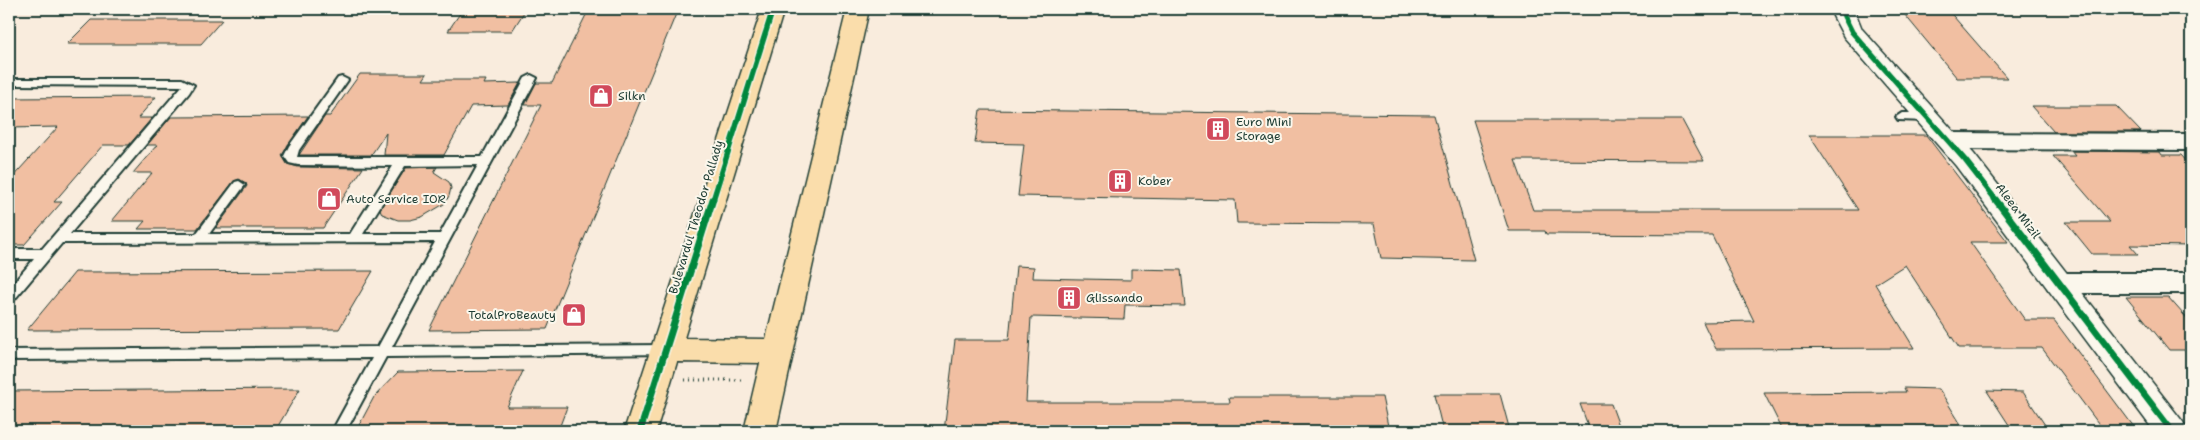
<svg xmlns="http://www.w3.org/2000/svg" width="2200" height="440" viewBox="0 0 2200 440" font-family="'Shantell Sans',sans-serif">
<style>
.building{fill:#f1bfa2;stroke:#1f3d34}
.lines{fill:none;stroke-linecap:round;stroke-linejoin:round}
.lane-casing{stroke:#1f3d34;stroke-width:4}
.street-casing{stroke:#1f3d34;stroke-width:4}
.secondary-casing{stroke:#1f3d34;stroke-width:3}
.primary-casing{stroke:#1f3d34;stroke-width:3}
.path{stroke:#1f3d34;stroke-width:3;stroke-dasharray:1 4;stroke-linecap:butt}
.lane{fill:#fbf7ec;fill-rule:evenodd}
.street{fill:#fbf7ec;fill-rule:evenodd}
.secondary{fill:#fbf7ec;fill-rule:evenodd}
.primary{fill:#faddab;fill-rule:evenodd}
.cycleway-far1-casing{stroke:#fbf7ec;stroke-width:8}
.cycleway-casing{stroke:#fbf7ec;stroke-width:10}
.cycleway-far1{stroke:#00873e;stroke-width:5.5}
.cycleway{stroke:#00873e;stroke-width:7}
.labels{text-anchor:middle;stroke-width:4;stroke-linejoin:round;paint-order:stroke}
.poi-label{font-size:12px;fill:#1f3d34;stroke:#fbf7ec;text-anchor:start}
.street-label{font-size:12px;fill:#1f3d34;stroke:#fbf7ec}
</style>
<rect width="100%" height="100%" fill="#f9ecdd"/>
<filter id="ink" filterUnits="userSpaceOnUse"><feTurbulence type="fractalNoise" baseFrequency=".02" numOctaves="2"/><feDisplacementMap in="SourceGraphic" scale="10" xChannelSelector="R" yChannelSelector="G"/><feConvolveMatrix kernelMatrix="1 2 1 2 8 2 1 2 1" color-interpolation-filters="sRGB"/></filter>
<g filter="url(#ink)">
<g class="building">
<path d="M463,9H526L512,31H448Z"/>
<path d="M589,9H678L547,329L429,330L541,105H525L536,83H552Z"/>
<path d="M1900,9H1947L2007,78H1957Z"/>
<path d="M91,20H222L201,44H67Z"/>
<path d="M360,74H427L423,80H486L484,84L520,83L508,105L471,106L444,155H384L386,133L371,155H299L325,116H330Z"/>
<path d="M156,97L138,118H152L129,145H103L54,202H62L24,245H9V181L58,127L9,128V98Z"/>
<path d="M2031,106H2116L2141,132H2054Z"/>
<path d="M980,110L1434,115L1474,260L1381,258L1374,224L1237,223L1235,200L1018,196L1024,144L975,143Z"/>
<path d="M308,116L282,155L287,164L298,167L363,168L323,228H216L247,186L246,183L239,179L234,181L197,229H138L145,221H112L152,173H133L157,145H147L171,117Z"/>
<path d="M1473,120H1682L1704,161L1515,160L1533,210H1858L1809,135H1926L2008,242H1970L2025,320H2054L2137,431H2104L2042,348H1959L1905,265L1875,284L1914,348L1716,349L1703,322L1754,321L1712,235L1546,234L1545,231H1509Z"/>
<path d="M2071,151L2160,152L2162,155H2181L2191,166V246L2130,245L2138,254H2092L2066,222H2110L2053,156H2075Z"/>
<path d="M437,167L434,172L449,182L451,188L449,196L444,204L422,217L410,220H398L382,214L380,209L406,168Z"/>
<path d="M1016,266L1034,267L1033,278L1131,280V269L1181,270L1185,306L1125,305L1124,319L1031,317L1026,402H1230L1229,397H1382L1389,431H944L955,340H1009Z"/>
<path d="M373,271L339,329L27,330L75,272Z"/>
<path d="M2126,297H2168L2191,323V350H2169Z"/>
<path d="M523,371L507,407H567L558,431H356L374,397L398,372Z"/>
<path d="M1904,388L1939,389L1965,431H1783L1764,393L1906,392Z"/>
<path d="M300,389L275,431H9V391Z"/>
<path d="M1987,391L2023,392L2049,431H2013Z"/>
<path d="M1434,394H1500L1510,431H1443Z"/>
<path d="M1580,404H1611L1621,431H1590Z"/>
</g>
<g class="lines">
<defs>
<g id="lane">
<path d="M531,75L537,78L392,347L666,345L671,346L673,350L671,354L386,357L346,431H332L372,358L9,360V350L378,347L435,242L62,243L14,300L9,302V288L34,259H9V249H42L182,86L9,85V79H182L194,85L189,93L70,234H196L235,182L239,181L245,185L209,234H350L393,166L298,165L289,163L284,156L289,146L338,78L342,77L348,80L299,150L297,157H482L525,78ZM478,165L440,234H363L405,166Z"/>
<path d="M1902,113H1927L1933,117L1927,121L1898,120L1896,117Z"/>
</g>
<g id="street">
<path d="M1949,133L2191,134V150L1949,149L1941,146L1937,141L1941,136Z"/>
<path d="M2058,273H2191V293H2058L2049,290L2045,283L2049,276Z"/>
</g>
<path id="secondary" d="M1832,9H1854L1862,29L1974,154L2183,422L2188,431H2154L1956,166L1844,37L1833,16Z"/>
<path id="primary" d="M762,9H784L684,338L766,339L847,9H869L776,431H744L760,363L677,362L656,431H624Z"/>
</defs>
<use href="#lane" class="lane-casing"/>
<use href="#street" class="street-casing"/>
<use href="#secondary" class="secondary-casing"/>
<use href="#primary" class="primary-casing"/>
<path class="path" d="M685,380H744"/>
<use href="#lane" class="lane"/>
<use href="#street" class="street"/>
<use href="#secondary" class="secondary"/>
<use href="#primary" class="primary"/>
<defs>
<g id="cycleway-far1">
<path d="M1843,9L1844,16L1852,32L1965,160L1996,200"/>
<path d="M713,200L773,9"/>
</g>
<g id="cycleway">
<path d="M1995,199L2172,431"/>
<path d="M640,431L713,199"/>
</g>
</defs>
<use href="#cycleway-far1" class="cycleway-far1-casing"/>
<use href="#cycleway" class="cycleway-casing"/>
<use href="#cycleway-far1" class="cycleway-far1"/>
<use href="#cycleway" class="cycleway"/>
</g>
</g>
<defs>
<symbol id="shop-square" viewBox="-11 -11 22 22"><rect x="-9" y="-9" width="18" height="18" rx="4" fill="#d1495b" stroke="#fbf7ec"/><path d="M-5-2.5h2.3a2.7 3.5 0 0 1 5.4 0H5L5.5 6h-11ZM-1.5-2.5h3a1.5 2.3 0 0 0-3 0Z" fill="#fff"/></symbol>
<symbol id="building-square" viewBox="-11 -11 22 22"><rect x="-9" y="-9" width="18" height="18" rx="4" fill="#d1495b" stroke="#fbf7ec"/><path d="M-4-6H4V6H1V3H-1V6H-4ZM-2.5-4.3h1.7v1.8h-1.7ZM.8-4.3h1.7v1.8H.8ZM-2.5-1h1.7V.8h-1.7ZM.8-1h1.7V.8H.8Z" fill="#fff"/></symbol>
</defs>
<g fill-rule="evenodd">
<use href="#shop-square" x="587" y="82" width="28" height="28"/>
<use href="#building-square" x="1204" y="115" width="28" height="28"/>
<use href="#building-square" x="1106" y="167" width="28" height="28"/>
<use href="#shop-square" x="315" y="185" width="28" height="28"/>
<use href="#building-square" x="1055" y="284" width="28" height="28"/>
<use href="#shop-square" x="560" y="301" width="28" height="28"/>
</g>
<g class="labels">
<g class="poi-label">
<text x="618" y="100">Silkn</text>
<text x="1236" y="126">Euro Mini<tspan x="1236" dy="14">Storage</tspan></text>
<text x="1138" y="185">Kober</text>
<text x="346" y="203">Auto Service IOR</text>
<text x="1086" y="302">Glissando</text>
<text x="556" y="319" text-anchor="end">TotalProBeauty</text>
</g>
<g class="street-label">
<text transform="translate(2018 211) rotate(53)" y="4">Aleea Mizil</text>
<text transform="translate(696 217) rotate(-73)" y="4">Bulevardul Theodor Pallady</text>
</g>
</g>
<rect width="2200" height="440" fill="none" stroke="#fbf7ec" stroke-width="30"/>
<rect x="15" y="15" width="2170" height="410" fill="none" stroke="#1f3d34" stroke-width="2" filter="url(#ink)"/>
</svg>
